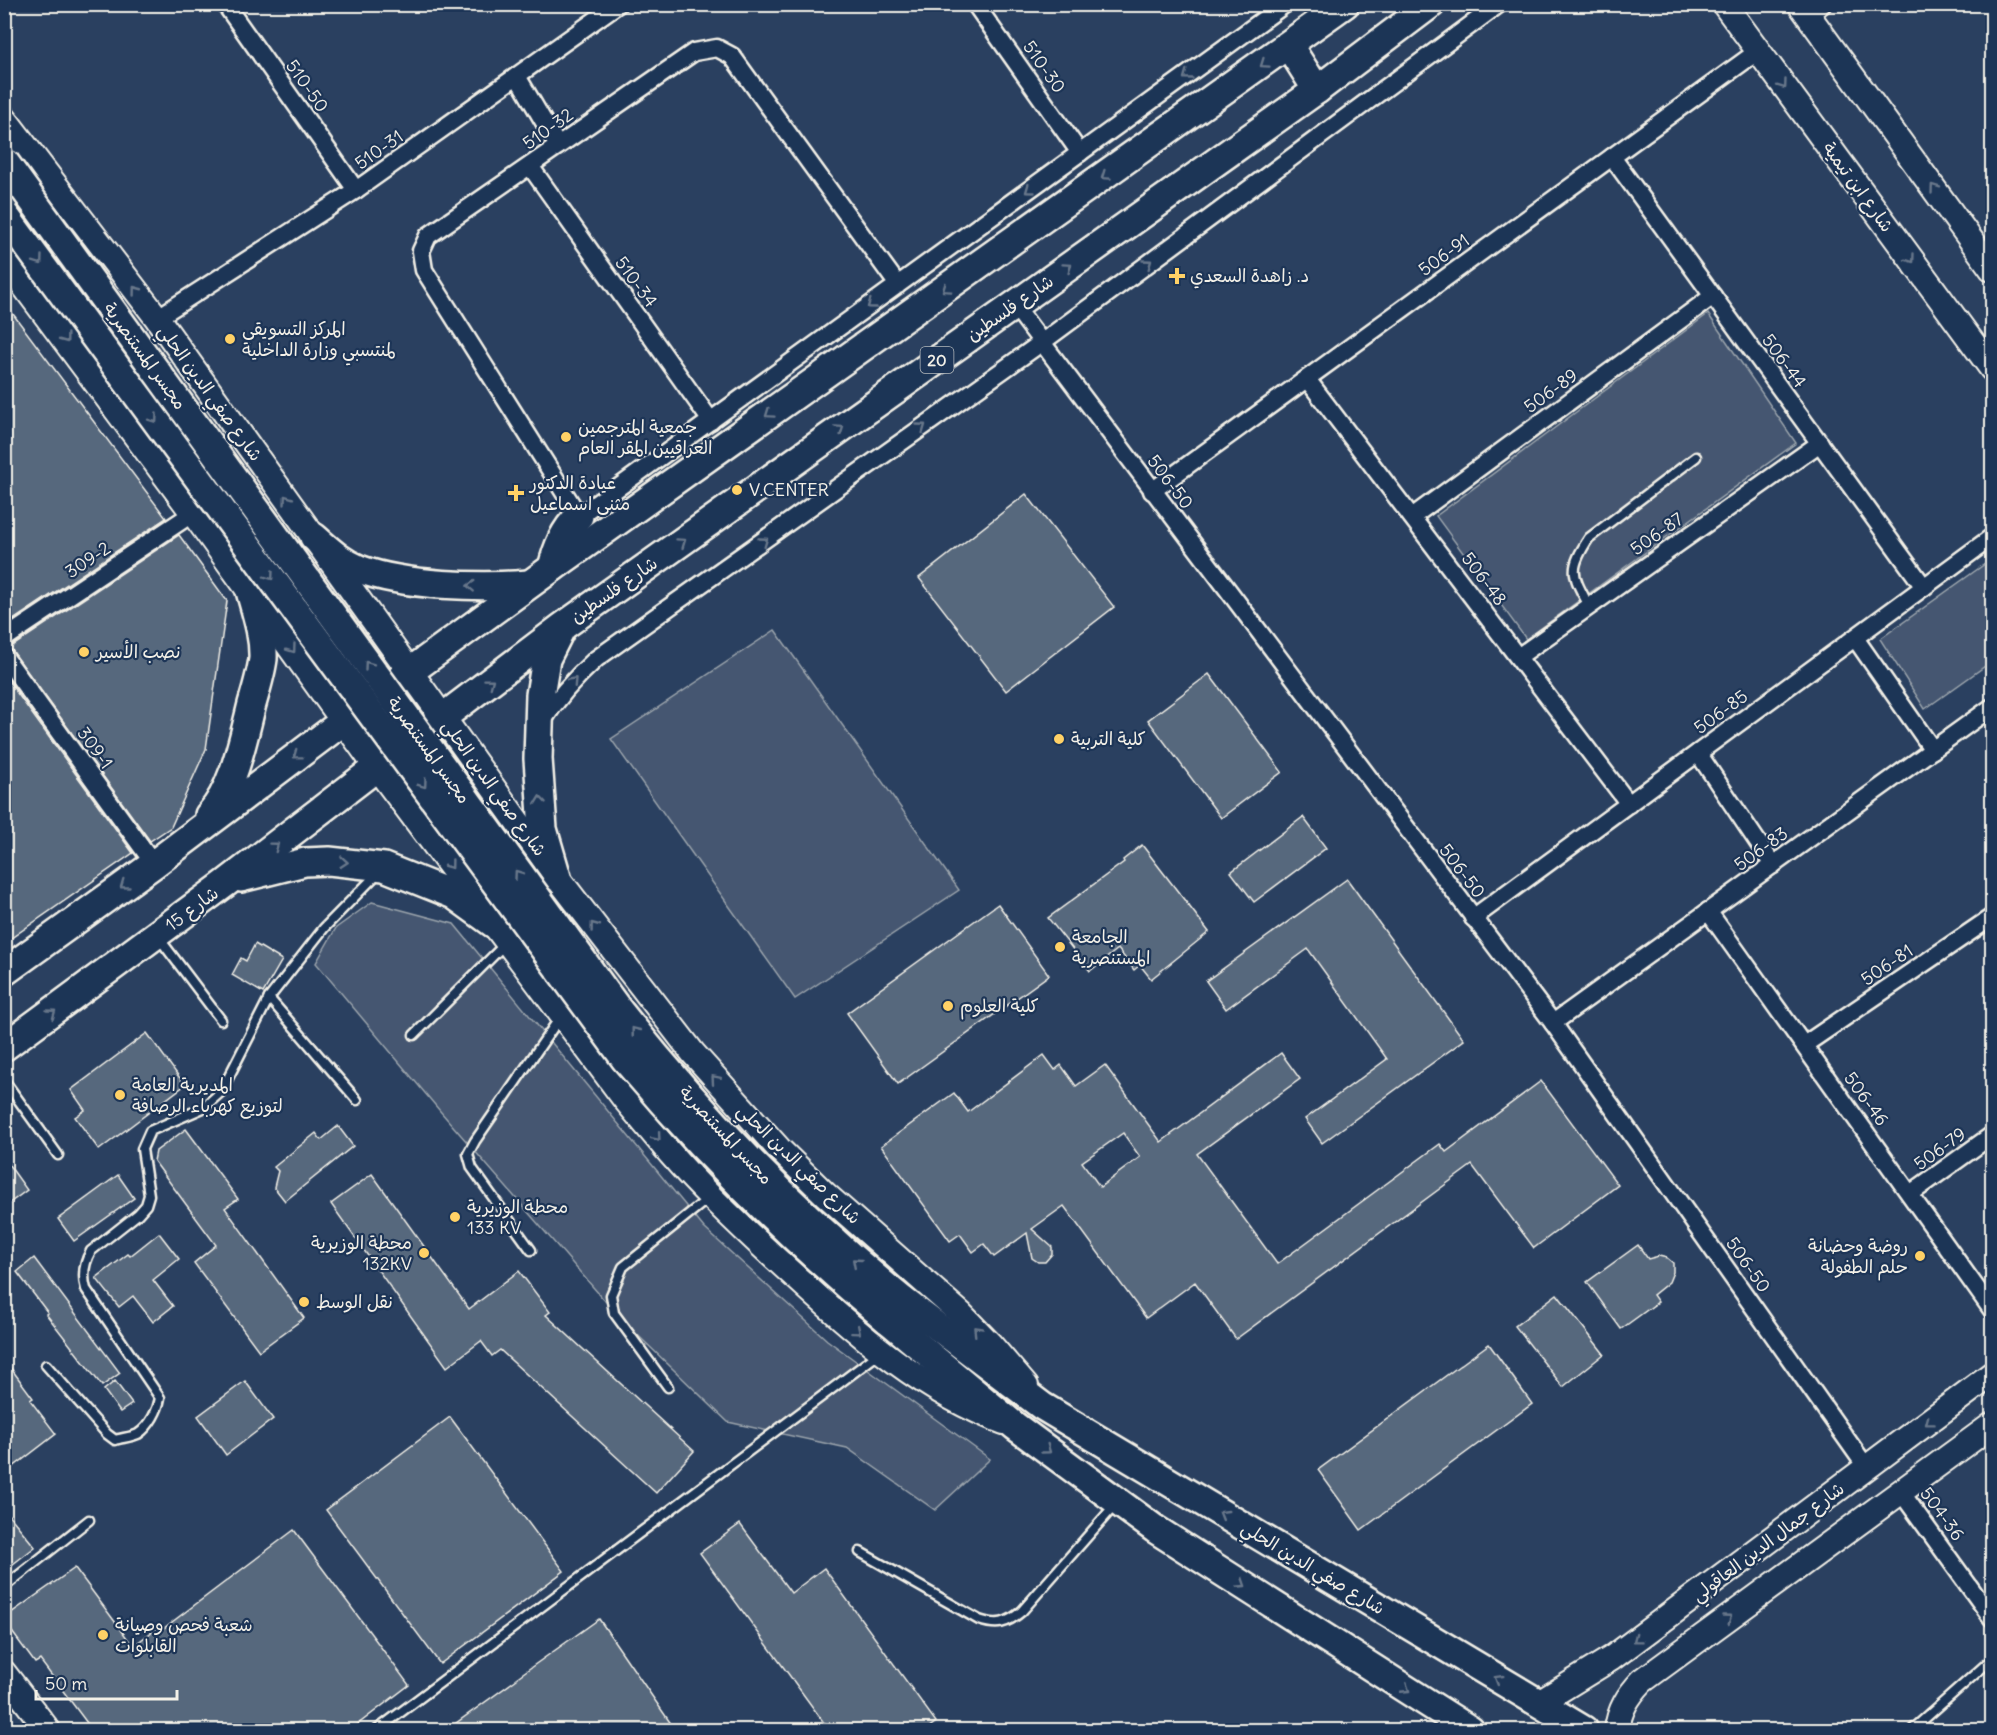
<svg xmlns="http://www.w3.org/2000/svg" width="1997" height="1735" viewBox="0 0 1997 1735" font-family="Delius,'Playpen Sans Arabic',sans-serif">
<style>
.green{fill:#445771;stroke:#9ca4ac;stroke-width:1.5}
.building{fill:#56677d;stroke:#f4f1e8;stroke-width:1.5;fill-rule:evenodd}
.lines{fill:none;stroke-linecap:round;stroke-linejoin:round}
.lane-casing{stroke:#f4f1e8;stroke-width:13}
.street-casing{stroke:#f4f1e8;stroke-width:21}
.secondary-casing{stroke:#f4f1e8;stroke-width:28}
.primary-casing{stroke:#f4f1e8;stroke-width:32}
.lane{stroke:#1d3557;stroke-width:8}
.street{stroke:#1d3557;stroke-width:16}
.secondary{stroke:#1d3557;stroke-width:24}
.primary{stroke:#1d3557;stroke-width:27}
.primary-bridge-casing{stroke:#f4f1e8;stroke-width:32;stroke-linecap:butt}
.primary-bridge{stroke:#1d3557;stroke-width:27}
.oneway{stroke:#68778a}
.poi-dot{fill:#ffd166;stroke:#1d3557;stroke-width:2}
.labels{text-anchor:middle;stroke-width:4.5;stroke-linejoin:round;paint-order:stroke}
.shield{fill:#1d3557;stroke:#b4b9bc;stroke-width:1.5}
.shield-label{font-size:16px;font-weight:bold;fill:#f4f1e8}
.street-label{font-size:18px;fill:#f4f1e8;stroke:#1d3557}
.poi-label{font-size:18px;fill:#f4f1e8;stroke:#1d3557;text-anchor:start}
</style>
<rect width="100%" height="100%" fill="#2a4060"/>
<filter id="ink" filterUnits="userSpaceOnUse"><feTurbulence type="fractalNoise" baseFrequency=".0167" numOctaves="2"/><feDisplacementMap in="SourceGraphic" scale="12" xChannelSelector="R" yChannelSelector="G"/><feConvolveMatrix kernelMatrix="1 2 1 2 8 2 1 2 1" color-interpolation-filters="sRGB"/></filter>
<g filter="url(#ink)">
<g class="green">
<path d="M1708,314L1796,443L1526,639L1436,516Z"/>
<path d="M1992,559V661L1925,709L1880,639Z"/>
<path d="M775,630L959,890L795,999L611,739Z"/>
<path d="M372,902L454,924L704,1228L827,1340L990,1459L935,1510L847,1448L728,1422L619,1317L440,1111L316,963L336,928Z"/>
</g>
<g class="building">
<path d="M4,302L166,518L4,626Z"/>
<path d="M1026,494L1114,607L1006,691L919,578Z"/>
<path d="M179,535L227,601L206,749L171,827L150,841L10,648Z"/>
<path d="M1209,674L1282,772L1221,818L1148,720Z"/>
<path d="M4,675L133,853L4,943Z"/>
<path d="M1303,817L1326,848L1254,902L1231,872Z"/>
<path d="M1142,845L1209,932L1151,979L1140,965L1134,970L1118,949L1090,971L1048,918L1124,862L1123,860Z"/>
<path d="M1347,879L1464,1040L1322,1143L1305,1119L1387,1059L1308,949L1226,1009L1206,981Z"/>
<path d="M998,904L1049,975L898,1084L847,1013Z"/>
<path d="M255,944L282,960L263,993L232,975L241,958L246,961Z"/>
<path d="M147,1033L185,1085L99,1150L75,1117L85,1110L71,1090Z"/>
<path d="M1281,1053L1300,1079L1197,1154L1277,1264L1440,1144L1446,1152L1541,1081L1618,1185L1534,1248L1472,1165L1236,1339L1195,1282L1146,1318L1064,1206L1032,1229L1052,1247V1254L1045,1262H1038L1032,1258L1027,1233L994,1257L984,1244L973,1252L960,1234L950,1241L881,1146L954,1093L968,1112L1044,1055L1055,1070L1061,1065L1076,1086L1105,1065L1161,1142ZM1123,1133L1140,1157L1100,1187L1082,1162Z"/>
<path d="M338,1126L353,1146L285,1201L274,1187L278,1171L274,1167L316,1133L321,1140Z"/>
<path d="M186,1129L238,1199L225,1208L304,1318L259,1351L194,1263L216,1245L154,1161L156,1151Z"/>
<path d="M4,1158L27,1190L4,1207Z"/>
<path d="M372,1174L469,1309L519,1271L550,1312L546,1315L694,1451L656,1493L500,1350L492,1356L481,1341L447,1367L331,1204Z"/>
<path d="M118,1175L134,1198L74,1241L58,1219Z"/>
<path d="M159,1233L179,1259L153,1280L173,1306L153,1322L133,1296L119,1307L96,1278L128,1254L130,1256Z"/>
<path d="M1638,1245L1648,1259L1659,1256L1667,1258L1673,1263V1272L1669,1282L1653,1295L1658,1302L1621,1329L1587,1282Z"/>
<path d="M34,1258L120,1373L102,1386L46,1314L48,1313L17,1272Z"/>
<path d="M1557,1294L1604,1354L1563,1387L1515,1326Z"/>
<path d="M1489,1344L1532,1404L1361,1530L1318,1470Z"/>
<path d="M4,1359L33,1398L30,1400L56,1434L4,1474Z"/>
<path d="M115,1381L132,1404L120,1412L104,1390Z"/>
<path d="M245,1381L273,1419L226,1455L198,1416Z"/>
<path d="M450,1417L564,1571L440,1664L326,1510Z"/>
<path d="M4,1509L35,1547L4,1571Z"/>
<path d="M740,1524L791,1593L824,1568L936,1722L924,1731H830L700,1553Z"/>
<path d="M294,1530L409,1685L349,1731H93L40,1660L35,1663L4,1621V1618L75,1568L133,1646L161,1625L164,1628Z"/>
<path d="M599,1619L676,1731H445L517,1679L516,1678Z"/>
</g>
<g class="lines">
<defs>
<g id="lane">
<path d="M1589,606C1572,574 1568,570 1589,538L1696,457"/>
<path d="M159,938L221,1020"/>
<path d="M269,998L357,1100"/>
<path d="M414,1035L505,944"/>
<path d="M4,1080L58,1155"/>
<path d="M531,1250L472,1168L468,1154L475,1141L561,1016"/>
<path d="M46,1365L107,1434L115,1440C121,1438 132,1437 138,1434C150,1426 158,1410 160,1398L86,1289C82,1275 84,1263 91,1251L138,1214L146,1205L149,1195L142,1149L150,1131L203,1108L221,1092L269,998L324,928L380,871"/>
<path d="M668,1387L614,1313L611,1295L623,1267L710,1197"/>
<path d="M860,1552L979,1620C997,1626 1007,1624 1022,1611L1115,1505"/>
<path d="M4,1587L89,1520"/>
<path d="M377,1730L881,1352"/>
<path d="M1912,1730L1992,1659"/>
</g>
<g id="street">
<path d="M225,4L356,190"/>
<path d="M975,4L1080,153"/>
<path d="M1809,15L1823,4"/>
<path d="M517,76L558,146"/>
<path d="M1612,157L1924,587"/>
<path d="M530,166L711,421"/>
<path d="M898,285L732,56L717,48L694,52L428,236L421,251L424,270L579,516L1285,4"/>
<path d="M1014,305L1553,1023L1867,1468"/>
<path d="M157,318L356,190L618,4"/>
<path d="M1307,379L1629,804"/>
<path d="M1152,491L1758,51"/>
<path d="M1412,517L1713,296"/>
<path d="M1855,638L1933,750"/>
<path d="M4,639L193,513"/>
<path d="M4,656L154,864"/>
<path d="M1518,657L1820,443"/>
<path d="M542,722C557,698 574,679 596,659L1041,343L1499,4"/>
<path d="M1698,753L1773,865"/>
<path d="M1708,911L1992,1310"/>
<path d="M1473,918L1992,537"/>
<path d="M1553,1023L1992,707"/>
<path d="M1804,1045L1992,917"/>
<path d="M1910,1194L1992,1135"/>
<path d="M1901,1492L1992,1618"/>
</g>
<g id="secondary">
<path d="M1724,4L1992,369"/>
<path d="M1800,4L1992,269"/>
<path d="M4,118L157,318L557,877L693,1053L780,1150L825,1194L961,1314L990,1344L1026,1386"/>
<path d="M4,259L193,513L377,768L624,1098C652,1132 680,1167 712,1198C740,1226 769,1253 799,1280C860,1336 925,1393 1004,1422"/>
<path d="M4,1673L48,1730"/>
<path d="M1539,1703L1612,1658L1992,1374"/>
<path d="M1617,1730C1619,1710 1628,1696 1642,1681L1992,1425"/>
</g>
<g id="primary">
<path d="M1289,46L1317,90"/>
<path d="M314,537C328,549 341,562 359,569C404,586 481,588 529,584"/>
<path d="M552,568C557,548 564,530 579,516"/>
<path d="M397,681L552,568L1345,4"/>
<path d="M430,727L562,627L1317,90L1431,4"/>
<path d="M209,815C234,789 243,739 252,704C256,690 261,674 263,659C264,636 256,613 250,591"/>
<path d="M557,877L543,829L538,759L540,695L546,659L561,629"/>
<path d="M241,878L305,862L329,861L384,867L454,895L494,924"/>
<path d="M4,972L154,864L357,711"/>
<path d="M4,1047L226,883L390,757"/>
<path d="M901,1299L1042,1406L1584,1730"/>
<path d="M888,1320L1015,1426L1155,1529L1470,1730"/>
</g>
</defs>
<use href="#lane" class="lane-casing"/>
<use href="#street" class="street-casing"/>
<use href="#secondary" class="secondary-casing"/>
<use href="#primary" class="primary-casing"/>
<use href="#lane" class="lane"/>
<use href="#street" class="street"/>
<use href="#secondary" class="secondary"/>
<use href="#primary" class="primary"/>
<defs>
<g id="primary-bridge">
<path d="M4,161L617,1008C704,1118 793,1210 901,1299"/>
<path d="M4,214L625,1059C705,1154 793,1241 888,1320"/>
</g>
</defs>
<use href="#primary-bridge" class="primary-bridge-casing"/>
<use href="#primary-bridge" class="primary-bridge"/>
</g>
<defs><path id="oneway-chevron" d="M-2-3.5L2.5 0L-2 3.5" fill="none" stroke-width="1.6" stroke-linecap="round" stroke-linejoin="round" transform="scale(1.5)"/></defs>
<g class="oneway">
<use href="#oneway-chevron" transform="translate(1264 64) rotate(145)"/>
<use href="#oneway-chevron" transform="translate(1187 76) rotate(144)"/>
<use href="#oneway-chevron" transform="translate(1783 85) rotate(54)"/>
<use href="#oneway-chevron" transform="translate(1105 176) rotate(145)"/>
<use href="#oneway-chevron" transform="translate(1934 188) rotate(-126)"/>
<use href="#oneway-chevron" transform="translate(1029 190) rotate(144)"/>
<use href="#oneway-chevron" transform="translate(1911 259) rotate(54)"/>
<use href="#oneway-chevron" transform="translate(39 261) rotate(54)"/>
<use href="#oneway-chevron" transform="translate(1148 263) rotate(-36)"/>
<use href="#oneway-chevron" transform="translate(1068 267) rotate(-35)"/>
<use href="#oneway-chevron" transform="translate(946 289) rotate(145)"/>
<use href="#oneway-chevron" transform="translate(136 290) rotate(-127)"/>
<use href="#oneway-chevron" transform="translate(871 305) rotate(144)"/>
<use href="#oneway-chevron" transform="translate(65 339) rotate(53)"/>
<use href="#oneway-chevron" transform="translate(769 414) rotate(145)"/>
<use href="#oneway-chevron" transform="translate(154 419) rotate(54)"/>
<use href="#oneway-chevron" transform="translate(922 427) rotate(-36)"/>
<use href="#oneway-chevron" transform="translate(840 429) rotate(-35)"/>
<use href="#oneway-chevron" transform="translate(287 499) rotate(-126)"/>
<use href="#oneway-chevron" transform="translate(764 541) rotate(-36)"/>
<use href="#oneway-chevron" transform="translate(682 542) rotate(-35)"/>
<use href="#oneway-chevron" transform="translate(270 576) rotate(54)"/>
<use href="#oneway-chevron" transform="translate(471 586) rotate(-177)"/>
<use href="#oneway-chevron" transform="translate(292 649) rotate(54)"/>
<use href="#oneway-chevron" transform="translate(368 665) rotate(-126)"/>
<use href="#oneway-chevron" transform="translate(573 681) rotate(-47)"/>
<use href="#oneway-chevron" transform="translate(490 682) rotate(-37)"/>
<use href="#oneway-chevron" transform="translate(297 755) rotate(143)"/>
<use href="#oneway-chevron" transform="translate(423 784) rotate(54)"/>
<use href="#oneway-chevron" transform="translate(540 800) rotate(-96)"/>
<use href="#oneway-chevron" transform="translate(275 846) rotate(-37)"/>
<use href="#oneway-chevron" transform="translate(344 862) rotate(5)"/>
<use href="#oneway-chevron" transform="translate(450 865) rotate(53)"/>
<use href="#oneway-chevron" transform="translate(518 874) rotate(-126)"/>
<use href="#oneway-chevron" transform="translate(124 885) rotate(144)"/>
<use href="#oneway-chevron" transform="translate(594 926) rotate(-127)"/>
<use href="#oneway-chevron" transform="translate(52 1013) rotate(-36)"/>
<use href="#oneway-chevron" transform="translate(635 1031) rotate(-128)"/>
<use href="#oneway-chevron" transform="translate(715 1079) rotate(-131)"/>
<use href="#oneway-chevron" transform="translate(657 1137) rotate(49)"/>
<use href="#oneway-chevron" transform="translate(856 1262) rotate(-139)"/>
<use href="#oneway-chevron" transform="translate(977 1330) rotate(-134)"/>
<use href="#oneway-chevron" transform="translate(857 1331) rotate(40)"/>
<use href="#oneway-chevron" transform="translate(1929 1422) rotate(143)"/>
<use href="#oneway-chevron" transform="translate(1047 1450) rotate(36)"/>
<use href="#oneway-chevron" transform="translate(1223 1514) rotate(-149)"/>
<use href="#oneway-chevron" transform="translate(1242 1584) rotate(33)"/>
<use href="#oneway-chevron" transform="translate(1728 1618) rotate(-36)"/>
<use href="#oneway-chevron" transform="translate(1637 1639) rotate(143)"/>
<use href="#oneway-chevron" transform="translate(1498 1679) rotate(-149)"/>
<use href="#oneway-chevron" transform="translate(1406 1689) rotate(33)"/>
</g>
</g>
<g class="poi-dot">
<path d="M1174 267h6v6h6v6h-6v6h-6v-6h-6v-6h6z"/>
<circle cx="230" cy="339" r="6"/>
<circle cx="566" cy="437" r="6"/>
<circle cx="737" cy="490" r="6"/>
<path d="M513 484h6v6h6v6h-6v6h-6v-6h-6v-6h6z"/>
<circle cx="84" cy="652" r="6"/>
<circle cx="1059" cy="739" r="6"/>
<circle cx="1060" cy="947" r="6"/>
<circle cx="948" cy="1006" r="6"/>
<circle cx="120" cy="1095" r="6"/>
<circle cx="455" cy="1217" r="6"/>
<circle cx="424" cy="1253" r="6"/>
<circle cx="1920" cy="1256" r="6"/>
<circle cx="304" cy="1302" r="6"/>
<circle cx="103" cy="1635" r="6"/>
</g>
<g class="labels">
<rect class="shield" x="920.5" y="347" width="33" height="26" rx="4.5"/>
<g class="shield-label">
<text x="937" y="366">20</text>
</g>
<g class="street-label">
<text transform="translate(1044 67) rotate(55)" y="6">510-30</text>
<text transform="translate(307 86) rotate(55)" y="6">510-50</text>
<text transform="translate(548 129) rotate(-35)" y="6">510-32</text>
<text transform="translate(379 150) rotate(-35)" y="6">510-31</text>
<text transform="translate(1858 187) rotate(54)" y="6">شارع ابن تيمية</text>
<text transform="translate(1444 255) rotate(-36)" y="6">506-91</text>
<text transform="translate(636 282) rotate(54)" y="6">510-34</text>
<text transform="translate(1010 308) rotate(-35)" y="6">شارع فلسطين</text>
<text transform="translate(145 356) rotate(54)" y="6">مجسر المستنصرية</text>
<text transform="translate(1784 361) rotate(54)" y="6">506-44</text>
<text transform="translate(1551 391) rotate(-36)" y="6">506-89</text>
<text transform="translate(210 393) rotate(54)" y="6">شارع صفي الدين الحلي</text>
<text transform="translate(1170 482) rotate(53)" y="6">506-50</text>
<text transform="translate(1657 534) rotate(-35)" y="6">506-87</text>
<text transform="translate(88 560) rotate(-34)" y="6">309-2</text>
<text transform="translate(1484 579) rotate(53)" y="6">506-48</text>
<text transform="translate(614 590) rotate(-35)" y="6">شارع فلسطين</text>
<text transform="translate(1721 712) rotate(-36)" y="6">506-85</text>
<text transform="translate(95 748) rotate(54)" y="6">309-1</text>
<text transform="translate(429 750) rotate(54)" y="6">مجسر المستنصرية</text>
<text transform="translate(494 788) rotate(54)" y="6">شارع صفي الدين الحلي</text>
<text transform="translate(1761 849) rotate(-36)" y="6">506-83</text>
<text transform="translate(1462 871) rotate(53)" y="6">506-50</text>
<text transform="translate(192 909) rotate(-37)" y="6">شارع 15</text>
<text transform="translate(1887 965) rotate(-34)" y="6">506-81</text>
<text transform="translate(1866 1099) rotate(54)" y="6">506-46</text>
<text transform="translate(726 1135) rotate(47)" y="6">مجسر المستنصرية</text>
<text transform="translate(1940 1149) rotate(-36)" y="6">506-79</text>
<text transform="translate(799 1164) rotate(44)" y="6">شارع صفي الدين الحلي</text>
<text transform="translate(1748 1265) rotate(55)" y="6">506-50</text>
<text transform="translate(1942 1514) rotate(54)" y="6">504-36</text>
<text transform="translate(1768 1542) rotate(-37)" y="6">شارع جمال الدين العاقولي</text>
<text transform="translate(1313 1568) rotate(31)" y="6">شارع صفي الدين الحلي</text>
</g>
<g class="poi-label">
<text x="1190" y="282">د. زاهدة السعدي</text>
<text x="242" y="335">المركز التسويقي<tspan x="242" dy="21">لمنتسبي وزارة الداخلية</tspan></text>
<text x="578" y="433">جمعية المترجمين<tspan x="578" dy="21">العراقيين المقر العام</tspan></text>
<text x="530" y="489">عيادة الدكتور<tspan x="530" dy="21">مثنى اسماعيل</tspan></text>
<text x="749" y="496">V.CENTER</text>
<text x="96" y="658">نصب الأسير</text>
<text x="1071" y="745">كلية التربية</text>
<text x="1072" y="943">الجامعة<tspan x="1072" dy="21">المستنصرية</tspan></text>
<text x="960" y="1012">كلية العلوم</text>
<text x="132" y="1091">المديرية العامة<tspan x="132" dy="21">لتوزيع كهرباء الرصافة</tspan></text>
<text x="467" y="1213">محطة الوزيرية<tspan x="467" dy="21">133 KV</tspan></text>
<text x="412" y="1249" text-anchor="end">محطة الوزيرية<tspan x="412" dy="21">132KV</tspan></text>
<text x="1908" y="1252" text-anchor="end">روضة وحضانة<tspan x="1908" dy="21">حلم الطفولة</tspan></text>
<text x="316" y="1308">نقل الوسط</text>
<text x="115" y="1631">شعبة فحص وصيانة<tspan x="115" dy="21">القابلوات</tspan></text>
</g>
</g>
<rect width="1997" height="1735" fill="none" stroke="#1d3557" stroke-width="24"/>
<rect x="12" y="12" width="1973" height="1711" fill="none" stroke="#f4f1e8" stroke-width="2" filter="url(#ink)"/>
<path d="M36 1690v9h141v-9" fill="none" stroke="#f4f1e8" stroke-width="3"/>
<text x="45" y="1690" font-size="18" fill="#f4f1e8" stroke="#1d3557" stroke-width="4.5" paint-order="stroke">50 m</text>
</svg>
